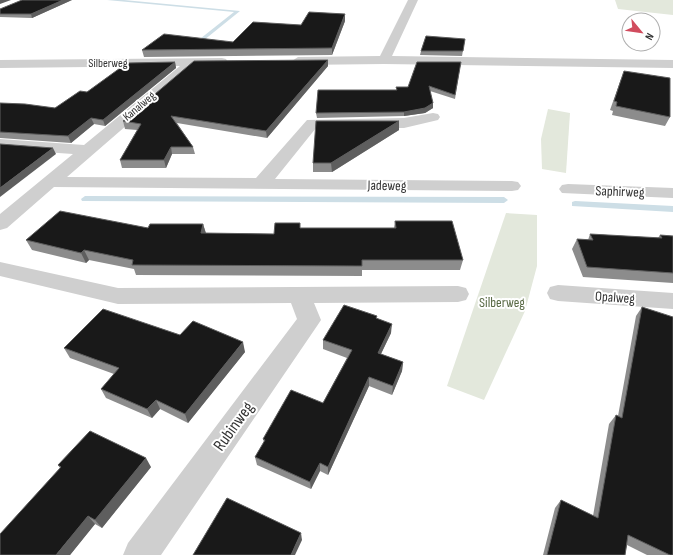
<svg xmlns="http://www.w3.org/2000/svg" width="673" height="555" viewBox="0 0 673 555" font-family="'Sofia Sans Condensed',sans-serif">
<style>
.green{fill:#e3e8dc}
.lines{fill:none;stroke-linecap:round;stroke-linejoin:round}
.stream{fill:#cddee6;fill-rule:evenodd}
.minor{fill:#cfcfcf;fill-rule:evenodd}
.wall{fill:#8c8c8c}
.shaded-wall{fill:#5e5e5e}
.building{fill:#191919;stroke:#5e5e5e}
.labels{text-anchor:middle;stroke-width:4;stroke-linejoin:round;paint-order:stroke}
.far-street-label{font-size:12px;fill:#323232;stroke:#fff}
.street-label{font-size:14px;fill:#323232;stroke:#fff}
.park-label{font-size:14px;fill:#586944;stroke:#fff}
.near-street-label{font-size:17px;fill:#323232;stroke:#fff}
</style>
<rect width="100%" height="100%" fill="#fff"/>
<g class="green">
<path d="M615,0H673V15L618,9Z"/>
<path d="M548,109L570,113L566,173L542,169L541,139Z"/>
<path d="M506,213L537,215V266L525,311L484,400L447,386Z"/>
</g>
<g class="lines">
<g class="stream">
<path d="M107,0H124L240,11L193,49L191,48V46L234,12Z"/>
<path d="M85,196L504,197L508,200L504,203L82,201L81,199Z"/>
<path d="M575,201L673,206V212L572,206V202Z"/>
</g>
<g class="minor">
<path d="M408,0H418L392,56L673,60V68L384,64L298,65L292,61L298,57L380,56Z"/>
<path d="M222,58L226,59L228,62L226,65L195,66L67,177L256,178L307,120L404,118L433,113L438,114L440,117L438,120L404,128H316L275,179L512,181L518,182L521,186L518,190L512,191L54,187L7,228L0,230V214L73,154L0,149V139L84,145L180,66L0,68V60Z"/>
<path d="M568,184L673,188V198L562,193L559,189L562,185Z"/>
<path d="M0,262L118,288L458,286L466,288L469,294L466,300L458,302L314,303L321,320L317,326L161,555H123L128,543L297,319L291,303L118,304L0,276Z"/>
<path d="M558,285L673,293V309L558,301L550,299L547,293L550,287Z"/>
</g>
</g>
<g class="wall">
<path d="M72,0L32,18L0,17V9Z"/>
<path d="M345,21L332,55L144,57L142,50L233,42L301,25Z"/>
<path d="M465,39L462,56L420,55L421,51Z"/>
<path d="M328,60V66L267,138L177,123L193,147L195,154H172L166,168H122L120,160L137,130L125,129L123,121Z"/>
<path d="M175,62L176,68L105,126L94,124L71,143L0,138V103L55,108L87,92Z"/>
<path d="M461,62L455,99L430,91L433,103V108L425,113L404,116L317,118L316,113L396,90V87H408Z"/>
<path d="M621,79L670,117L665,126L612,115L613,111L610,110Z"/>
<path d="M399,121V130L332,172H313V163Z"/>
<path d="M395,221L463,260L460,270H362V276L136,275L134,269L89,260L86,263L32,250L26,240L148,228L203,224L206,233L274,234L300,223V228H394Z"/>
<path d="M590,234L658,238L660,235L673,236V283L583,277L572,249L577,239L588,240Z"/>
<path d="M642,307L673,555H647L627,545L625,555H543L555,508L561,500L593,516L609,424L616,415L618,416L636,316Z"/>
<path d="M377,319L391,333L381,354L403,362L402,371L392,395L369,386L328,475L320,471L311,489L257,465L255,457L264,442L263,439L323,403L347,358L323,349V340Z"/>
<path d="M180,335L245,352L188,423L160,409L152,418L106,398L101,389L114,374L70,358L64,348Z"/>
<path d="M58,465L151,467L102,528L95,524L70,555L60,468Z"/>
</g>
<g class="shaded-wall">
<path d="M0,0H11L0,4Z"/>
<path d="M63,0H72L32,18L31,14Z"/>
<path d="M345,14V21L332,55V48Z"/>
<path d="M328,60V66L267,138L266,131Z"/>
<path d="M175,62L176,68L105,126L103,120Z"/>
<path d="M433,103V108L425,113L404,116V112Z"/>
<path d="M91,118L94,124L71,143L68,136Z"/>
<path d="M399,121V130L332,172L331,163Z"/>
<path d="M171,147L172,154L166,168L164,160Z"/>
<path d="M53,148L56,154L0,197V188Z"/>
<path d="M203,224L206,234L201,233Z"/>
<path d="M84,250L89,260L86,263L81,253Z"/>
<path d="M392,324L391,333L377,362L378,353Z"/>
<path d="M243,342L245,352L188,423L185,414Z"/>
<path d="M403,362L402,371L392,395L393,386Z"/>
<path d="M369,377V386L328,475V467Z"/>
<path d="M156,400L160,409L152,418L147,409Z"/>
<path d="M146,458L151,467L102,528L95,520Z"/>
<path d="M320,463V471L311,489L310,482Z"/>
<path d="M88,516L95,524L70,555H56Z"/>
<path d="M301,533L302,540L295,555H291Z"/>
</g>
<g class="building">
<path d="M22,0H63L31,14H0V9Z"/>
<path d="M309,12L345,14L332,48L142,50L164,34L233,42L253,22L301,25Z"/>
<path d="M426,36L465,39L463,51H421Z"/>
<path d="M328,60L266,131L171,116L193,147H171L164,160H120L141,124L123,121L194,61Z"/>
<path d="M175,62L103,120L91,118L68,136L0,132V103L25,104L55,108L80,91L87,92L127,63Z"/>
<path d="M417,62H461L455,95L429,86L433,103L425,108L404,112L316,113L318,90H397L396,87H408Z"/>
<path d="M624,71L670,78V117L616,106L617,102L614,101Z"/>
<path d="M316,121H399L331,163H313Z"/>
<path d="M0,144L53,148L0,188Z"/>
<path d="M60,211L148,228L150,224H203L201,233L274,234L275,223H300V228H396L395,221H452L463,260H362V266L132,265L133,260L84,250L81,253L26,240Z"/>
<path d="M590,234L662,238L660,235L673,236V273L587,267L577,239L593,240Z"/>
<path d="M344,305L377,316L376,318L392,324L378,353L403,362L393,386L369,377L328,467L320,463L310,482L255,457L265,440L263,439L291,390L323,403L352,350L323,340Z"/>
<path d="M642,307L673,317V555H670L628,535L625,555H547L561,500L598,518L616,415L622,418Z"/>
<path d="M103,309L180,335L193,321L243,342L185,414L156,400L147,409L101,389L119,368L64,348Z"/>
<path d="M90,431L146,458L95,520L88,516L56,555H0V534L61,467L58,465Z"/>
<path d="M227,498L301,533L291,555H193Z"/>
</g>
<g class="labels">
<g class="far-street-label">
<text x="108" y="67">Silberweg</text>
<text transform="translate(139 106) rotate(-40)" y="4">Kanalweg</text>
</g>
<g class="street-label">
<text transform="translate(387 185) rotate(1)" y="5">Jadeweg</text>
<text transform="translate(620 191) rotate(2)" y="5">Saphirweg</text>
<text transform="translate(615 297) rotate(4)" y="5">Opalweg</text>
</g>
<g class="park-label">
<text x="502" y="307">Silberweg</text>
</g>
<g class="near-street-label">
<text transform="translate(233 426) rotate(-54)" y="6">Rubinweg</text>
</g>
</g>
<g transform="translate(641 32) rotate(119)"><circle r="19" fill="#ffffff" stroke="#adadad"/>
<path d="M0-3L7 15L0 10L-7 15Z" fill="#d14c5e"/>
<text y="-6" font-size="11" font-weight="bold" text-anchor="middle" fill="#323232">N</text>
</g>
</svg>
